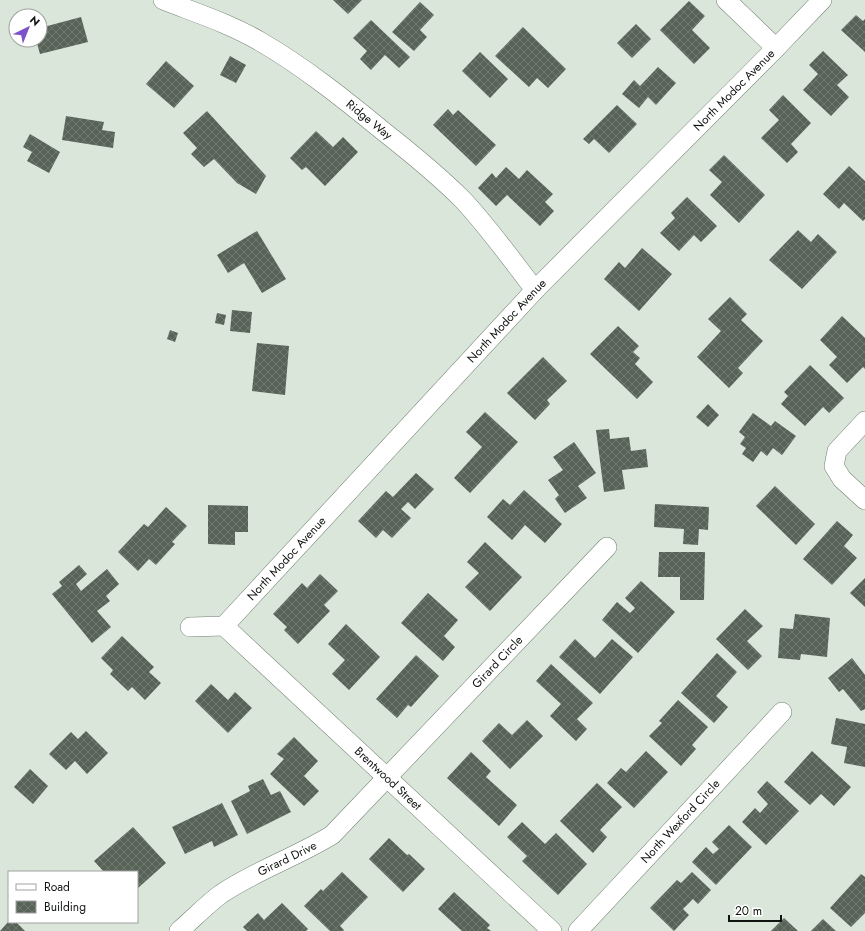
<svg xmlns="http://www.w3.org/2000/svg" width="865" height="931" viewBox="0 0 865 931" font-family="Jost,sans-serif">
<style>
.building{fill:url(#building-cross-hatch)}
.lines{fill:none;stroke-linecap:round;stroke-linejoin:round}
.minor-casing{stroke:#738074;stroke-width:20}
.minor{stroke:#fff;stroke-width:19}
.labels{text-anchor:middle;stroke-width:4;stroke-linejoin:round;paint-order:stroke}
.street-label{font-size:12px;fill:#101410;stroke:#fff}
</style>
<defs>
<pattern id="building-cross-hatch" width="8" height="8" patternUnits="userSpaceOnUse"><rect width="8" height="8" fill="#586358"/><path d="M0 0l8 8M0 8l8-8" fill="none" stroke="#707870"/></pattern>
</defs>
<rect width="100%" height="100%" fill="#d9e6d9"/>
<g class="building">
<path d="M333,0H362L348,14Z"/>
<path d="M689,1L705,16L692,30L710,48L694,64L660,30Z"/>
<path d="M420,2L434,15L420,30L427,37L414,51L392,32Z"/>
<path d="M856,15L863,21L865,19V52L841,30Z"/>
<path d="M81,17L88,42L40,54L36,40H40V28Z"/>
<path d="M371,20L410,57L399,68L385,55L371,70L360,59L367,51L353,38Z"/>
<path d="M636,24L651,39L632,58L617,43Z"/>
<path d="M523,27L566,69L548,88L537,78L529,87L495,56Z"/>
<path d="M823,51L848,75L837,85L849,97L831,116L803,90L818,74L809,65Z"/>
<path d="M480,52L508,79L490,98L462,71Z"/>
<path d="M230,56L246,65L236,83L220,75Z"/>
<path d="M166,61L194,86L174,108L146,84Z"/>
<path d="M658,67L676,83L656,105L648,97L639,108L622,94L634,80L640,86Z"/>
<path d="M783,95L811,123L791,144L798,152L787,163L761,138L779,120L769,110Z"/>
<path d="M617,105L637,124L609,153L594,139L589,144L583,139Z"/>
<path d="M448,109L453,115L458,110L496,145L476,166L433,125Z"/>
<path d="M207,111L266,176L256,194L237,183L214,159L204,167L191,154L197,148L183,133Z"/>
<path d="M66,116L104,122L102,130L115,132L113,148L62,140Z"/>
<path d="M316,131L333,147L343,137L358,152L325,186L306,167L302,170L290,158Z"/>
<path d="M30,134L60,152L49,173L27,161L32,152L23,147Z"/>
<path d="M724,155L765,195L739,223L710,195L722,182L709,170Z"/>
<path d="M849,166L865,181V219L863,221L844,203L839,209L823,194Z"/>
<path d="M506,167L519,179L527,170L553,194L545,202L554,211L540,226L507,195L496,206L478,188L492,173L496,178Z"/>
<path d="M687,197L717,226L701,242L694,235L679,251L660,233L675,218L671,213Z"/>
<path d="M798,230L811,242L818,234L837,252L802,289L769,260Z"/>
<path d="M257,231L286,279L262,293L244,263L228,273L217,255Z"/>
<path d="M642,248L672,274L639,311L604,279L619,262L625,268Z"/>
<path d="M730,297L747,314L741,320L763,341L738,368L743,373L729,388L697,357L721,331L708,319Z"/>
<path d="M232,310L252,312L250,333L230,331Z"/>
<path d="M217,313L226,315L224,325L215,323Z"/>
<path d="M842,316L865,338V369L863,367L847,383L829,365L837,357L820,340Z"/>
<path d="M618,326L639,346L633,352L640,358L635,364L653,382L637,399L590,354Z"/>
<path d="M170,330L178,333L175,342L167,339Z"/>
<path d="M257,343L289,346L285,395L252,391Z"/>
<path d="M543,357L567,381L547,400L550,404L535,420L507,393Z"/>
<path d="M810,365L844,398L829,413L823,407L805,426L781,404L788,396L784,392Z"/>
<path d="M708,404L719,415L708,427L696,417Z"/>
<path d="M485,412L518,442L470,493L454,478L482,447L466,432Z"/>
<path d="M753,413L771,426L775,421L796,436L782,455L773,448L767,456L761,451L753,462L742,454L746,448L740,444L745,437L739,432Z"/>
<path d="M609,429L610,439L629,437L631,451L646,449L648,467L622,470L625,489L604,492L596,430Z"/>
<path d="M574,442L596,473L578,486L587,498L565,513L555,499L559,495L548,480L563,470L553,457Z"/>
<path d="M416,473L434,489L415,509L408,502L401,509L411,518L392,538L383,530L376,538L358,521L386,491L393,497Z"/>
<path d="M775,486L815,524L796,545L756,506Z"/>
<path d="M524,490L562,524L545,543L525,525L512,540L487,517L503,499L510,505Z"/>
<path d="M655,504L709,507L708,530L699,529L698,545L683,544L684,529L654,527Z"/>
<path d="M208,505L248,506V532H235V545L208,544Z"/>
<path d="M166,507L187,526L172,542L175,544L156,565L149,559L138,571L118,552L144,524L148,527Z"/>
<path d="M837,521L853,535L844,546L857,558L832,585L803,559Z"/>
<path d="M485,542L522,577L490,611L465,587L479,573L467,562Z"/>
<path d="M659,552H705L704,600H680V577H658Z"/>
<path d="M79,565L87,574L76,584L81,591L107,569L119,584L106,596L110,601L97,611L111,627L92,643L52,594L62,586L59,582Z"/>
<path d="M320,574L338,591L324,605L330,611L298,644L284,630L287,627L273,614L302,583L307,588Z"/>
<path d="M865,578V607L850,593Z"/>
<path d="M641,581L675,612L638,653L602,620L617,602L630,613L635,608L625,598Z"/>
<path d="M428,593L458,620L444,636L455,647L443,661L401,623Z"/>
<path d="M745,609L763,626L747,641L762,656L748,670L716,639Z"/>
<path d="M795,614L830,618L827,657L801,654L800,660L778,658L780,628L793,629Z"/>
<path d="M346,624L380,657L349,690L332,674L345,660L328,644Z"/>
<path d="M122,636L154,667L149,672L161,683L145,700L132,687L128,691L110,674L113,670L101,658Z"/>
<path d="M575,639L595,658L612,639L633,657L600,694L559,657Z"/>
<path d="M717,653L737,672L716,696L728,707L714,723L681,693Z"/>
<path d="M416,655L439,676L411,707L408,705L397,718L376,699Z"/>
<path d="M852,658L865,675V709L861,711L843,689L839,692L828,678Z"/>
<path d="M551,664L593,703L577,719L587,729L576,741L550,716L561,704L536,681Z"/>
<path d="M211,684L228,700L235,692L252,708L228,733L195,701Z"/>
<path d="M678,700L708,727L692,745L696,749L681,766L649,736L662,723L659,721Z"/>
<path d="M836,718L865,724V767L844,763L847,747L831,744Z"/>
<path d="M527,720L543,736L510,769L482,741L499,723L512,735Z"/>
<path d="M86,731L108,753L87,774L75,761L66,770L49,754L71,732L78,739Z"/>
<path d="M294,737L318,761L304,776L319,791L304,806L270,774L284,759L277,754Z"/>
<path d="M646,751L668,772L634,808L607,783L621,768L626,772Z"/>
<path d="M812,751L851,787L834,806L821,794L810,805L784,782Z"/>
<path d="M471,752L491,771L486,777L517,805L499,826L447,778Z"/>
<path d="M30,769L48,786L33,804L14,787Z"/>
<path d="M263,779L271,795L280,791L291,812L247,834L231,801L250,791L248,786Z"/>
<path d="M767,781L799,811L766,845L742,822L755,808L760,813L768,804L757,792Z"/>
<path d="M597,783L622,807L600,830L607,837L593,853L560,821Z"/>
<path d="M222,803L238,835L214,847L212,841L185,854L172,827Z"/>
<path d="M522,822L545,844L556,833L587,864L558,895L522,861L527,856L507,837Z"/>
<path d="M729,825L752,847L716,885L692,862L706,847L713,854L719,849L712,842Z"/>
<path d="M133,827L166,863L138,888L137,872H104L94,861Z"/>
<path d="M389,838L407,855L409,854L425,869L403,892L369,859Z"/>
<path d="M342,872L368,897L340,926L344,930L343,931H330L304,906L321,889L323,891Z"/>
<path d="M692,872L711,890L698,904L693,899L683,909L689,915L674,931L650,908L677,880L681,883Z"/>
<path d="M861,874L865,877V913L851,927L830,908Z"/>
<path d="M454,892L490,925L487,928L491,931H462L438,909Z"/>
<path d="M282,903L308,929L306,931H247L243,927L258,913L264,920Z"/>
<path d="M784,918L798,931H771Z"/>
<path d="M823,919L836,931H811Z"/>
<path d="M9,921L16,922L25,931H0Z"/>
</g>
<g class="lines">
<defs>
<g id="minor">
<path id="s1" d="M163,0C196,13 231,24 261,42C304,67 344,99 383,131C411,153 438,175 463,200C489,228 512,260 535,290"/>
<path d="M726,0L776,48"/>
<path d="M865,421L837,451L834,466L842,479L865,500"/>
<path id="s2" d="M224,626L552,931"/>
<path id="s3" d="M190,627L224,626L535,290L776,48L822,0"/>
<path id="s4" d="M179,931C193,919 206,905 221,894C255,871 296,857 332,835L607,547"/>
<path id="s5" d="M578,931L782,712"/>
</g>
</defs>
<use href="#minor" class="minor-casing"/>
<use href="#minor" class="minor"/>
</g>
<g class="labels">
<g class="street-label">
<text dy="4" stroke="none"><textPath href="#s3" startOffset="774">North Modoc Avenue</textPath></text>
<text dy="4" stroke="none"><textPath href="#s1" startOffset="240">Ridge Way</textPath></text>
<text dy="4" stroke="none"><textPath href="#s3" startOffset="450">North Modoc Avenue</textPath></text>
<text dy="4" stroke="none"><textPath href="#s3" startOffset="126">North Modoc Avenue</textPath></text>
<text dy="4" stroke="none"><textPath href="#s4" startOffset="421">Girard Circle</textPath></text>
<text dy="4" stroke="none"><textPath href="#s2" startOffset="224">Brentwood Street</textPath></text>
<text dy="4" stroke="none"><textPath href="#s5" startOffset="150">North Wexford Circle</textPath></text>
<text dy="4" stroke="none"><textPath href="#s4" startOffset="131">Girard Drive</textPath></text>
</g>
</g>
<rect x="8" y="871" width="130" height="52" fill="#ffffff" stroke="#9fa19f"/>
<rect x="16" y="884" width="20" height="6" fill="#ffffff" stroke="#9fa19f"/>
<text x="44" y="891" font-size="12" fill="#101410">Road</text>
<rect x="16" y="901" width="20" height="12" fill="url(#building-cross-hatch)" stroke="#9fa19f"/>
<text x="44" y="911" font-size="12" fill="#101410">Building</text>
<g transform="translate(28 28) rotate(43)"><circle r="19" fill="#ffffff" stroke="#9fa19f"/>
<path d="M0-3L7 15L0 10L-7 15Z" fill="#7d52cb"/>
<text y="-6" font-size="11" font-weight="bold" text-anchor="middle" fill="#101410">N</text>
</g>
<path d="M729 915v6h52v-6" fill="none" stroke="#101410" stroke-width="2"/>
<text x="735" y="915" font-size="12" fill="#101410" stroke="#ffffff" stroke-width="3" paint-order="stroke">20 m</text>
</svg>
